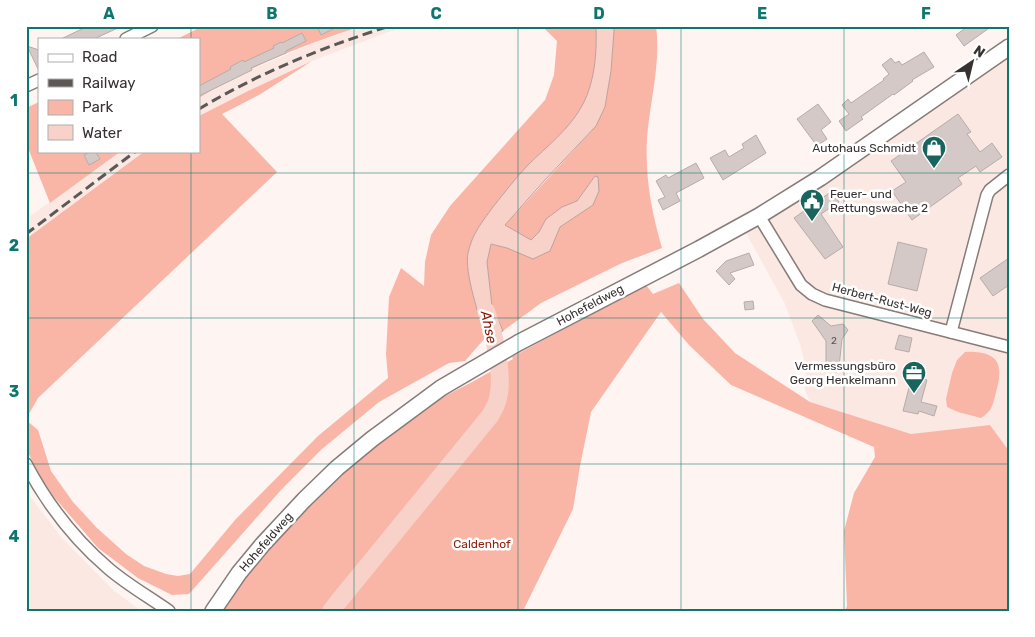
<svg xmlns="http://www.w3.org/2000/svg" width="1035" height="637" viewBox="0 0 1035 637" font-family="Rubik,sans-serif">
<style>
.built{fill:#fce8e3}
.green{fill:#f9b5a6}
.water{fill:#f8d1c8;stroke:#bea19b}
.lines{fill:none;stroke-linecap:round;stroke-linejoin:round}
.stream{stroke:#bea19b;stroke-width:3}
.river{stroke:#f8d1c8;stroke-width:18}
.building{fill:#d4c9c6;stroke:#b7acaa}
.minor-casing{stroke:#867c7a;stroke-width:14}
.major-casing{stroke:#867c7a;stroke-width:18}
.minor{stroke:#fff;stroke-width:11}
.major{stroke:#fff;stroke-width:15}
.rail{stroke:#5d5856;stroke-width:3;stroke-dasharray:10 5;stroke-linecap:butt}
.grid{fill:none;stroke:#0f766e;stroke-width:1;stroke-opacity:0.55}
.labels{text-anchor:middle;stroke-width:5;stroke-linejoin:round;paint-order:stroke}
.number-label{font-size:10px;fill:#5e5856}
.poi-label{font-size:12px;fill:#373231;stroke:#fff;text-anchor:end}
.street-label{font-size:12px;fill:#373231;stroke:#fff}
.park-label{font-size:12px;fill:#8d2310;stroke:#fff}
.water-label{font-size:14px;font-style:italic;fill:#831704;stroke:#fff}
.neatline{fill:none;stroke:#0f766e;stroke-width:2}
.grid-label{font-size:16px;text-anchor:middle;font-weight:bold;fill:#0f766e}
</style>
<rect width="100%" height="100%" fill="#fef4f2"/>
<g class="built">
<path d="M362,26H404L312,61L248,91L199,116V98L209,91L250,70L314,43Z"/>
<path d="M1009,52V451L990,425L911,434L810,402L805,390L806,369L801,347L785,304L746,233Z"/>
<path d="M121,151H145L26,239V219Z"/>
<path d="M26,491L61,537L112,589L141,611H26Z"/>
</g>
<g class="green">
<path d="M203,26H362C306,44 249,66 199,98V39H177Z"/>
<path d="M542,26H596C597,52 595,81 583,104C570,129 547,146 527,166C515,179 504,193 493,207C482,222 472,234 468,253C464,273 480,317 485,338L465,361L449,363L379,402L322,449L281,490L189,594L172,595L138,578L98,548L54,497L42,479L26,449V420L38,430L51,471L73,502L97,528L126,554L144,566L166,574L178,576L190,574L235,520L318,436L388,378L386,354L389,297L401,268L424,286L425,262L431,235L450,206L502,148L545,100L554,75L557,41Z"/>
<path d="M613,26H656C661,64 650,100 647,138C645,177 651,210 662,248L622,263L541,303L503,331L492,306L487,262L491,244L507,248L550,251L560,227L593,205L595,176L577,201L562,207L546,219L539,232L531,240L505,225L596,126L605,107L611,71L614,32Z"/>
<path d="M312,61L259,95L222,114L277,172L38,398L26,419V239L145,151H199V116L248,91Z"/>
<path d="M39,102V151H121L50,203L26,143V108Z"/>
<path d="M679,283L703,319L735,353L810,402L911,434L990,425L1009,451V611H845L847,606L844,531L854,493L875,457L874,447L731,385L689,345L661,312L591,412L580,466L573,509L523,611H219L290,520L360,452L426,406L472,382L513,359L512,357L646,285L653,294Z"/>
<path d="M965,352C978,351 998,353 999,369C1000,377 998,385 996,392C993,405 992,411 981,418L958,412L947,407L946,399L952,373L957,360Z"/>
</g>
<path class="water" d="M596,26H613L614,31L611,71L605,107L596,126L544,181L505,225L531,240L539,232L546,219L562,207L577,201L595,176L598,177L599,191L593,205L560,227L550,251L533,259L507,248L491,244L487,262L492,306L503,331L485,338C480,317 464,273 468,253C472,234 482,222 493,207C504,193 515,179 527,166C547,146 570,129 583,104C595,81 597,52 596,26Z"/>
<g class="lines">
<path class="stream" d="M986,611H992"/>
<path class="river" d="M331,611L338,602L490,416C493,411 497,404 498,398C504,375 494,334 486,311"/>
</g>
<g class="building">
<path d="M88,26H122L94,39H61Z"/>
<path d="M317,26H339L321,35Z"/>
<path d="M968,26H992L964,46L956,35Z"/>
<path d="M302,33L306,41L286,51V53L251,68L252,70L199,96V86L231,69L230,67L243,60L244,62L274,48L273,46L281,42L282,43Z"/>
<path d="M27,46L39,50V71Z"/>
<path d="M924,52L934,67L912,80L913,81L894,95L893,94L861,117L863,119L846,131L839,121L849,114L842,105L848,99L851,103L884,80L883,79L889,74L882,65L891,58L895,63L899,61L902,65Z"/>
<path d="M818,104L831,122L821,130L827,139L817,146L797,119Z"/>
<path d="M958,114L971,132L967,134L980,152L992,143L1002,157L980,172L976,166L958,178L962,184L912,220L892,191L906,182L891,161Z"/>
<path d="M756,135L766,153L723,180L710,158L725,150L729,157L744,148L742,144Z"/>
<path d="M92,151H95L100,159L89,165L84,155Z"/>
<path d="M696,163L704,178L676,193L680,201L663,210L658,200L665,197L656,181L666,175L668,178Z"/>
<path d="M832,191L839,202L821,214L843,247L825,259L794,218Z"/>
<path d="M898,242L927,249L917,291L888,284Z"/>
<path d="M749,253L754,265L730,273L735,279L729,285L716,271L726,261Z"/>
<path d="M1009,258V285L993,296L980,278Z"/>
<path d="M753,301L754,309L745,310L744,302Z"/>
<path d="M818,315L831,326L843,324L848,330L842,339L839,367L826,366V341L812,321Z"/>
<path d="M899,335L912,338L909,352L895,349Z"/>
<path d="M912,376L927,380L921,402L937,406L934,416L919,411L918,414L903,411Z"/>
</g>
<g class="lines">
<defs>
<g id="minor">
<path d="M126,39L152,26"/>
<path d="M26,86L39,80"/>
<path d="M759,216L801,285L812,294L825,300L1009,347"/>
<path d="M951,332L987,195L990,190L1009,175"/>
<path d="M26,464C47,504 75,540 109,569C128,585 149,597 169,611"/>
</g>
<path id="major" d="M213,611L239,573L263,544L304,500L337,468L372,439L441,388L518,343L699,249L759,216L820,178L1009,47"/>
</defs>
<use href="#minor" class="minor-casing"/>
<use href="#major" class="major-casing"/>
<use href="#minor" class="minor"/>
<use href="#major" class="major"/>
<g class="rail">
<path d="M199,109C259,73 323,47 390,26"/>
<path d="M26,234L136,151"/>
</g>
</g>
<path class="grid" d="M191,26V39M354,26V611M518,26V611M681,26V611M844,26V611M191,151V611M26,173H1009M26,318H1009M26,464H1009"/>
<defs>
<symbol id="shop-pin" viewBox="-11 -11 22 30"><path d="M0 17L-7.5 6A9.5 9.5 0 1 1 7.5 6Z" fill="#19655d" stroke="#fff"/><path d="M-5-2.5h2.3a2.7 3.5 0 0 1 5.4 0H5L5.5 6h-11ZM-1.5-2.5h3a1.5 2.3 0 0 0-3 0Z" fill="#fff"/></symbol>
<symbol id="civic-pin" viewBox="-11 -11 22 30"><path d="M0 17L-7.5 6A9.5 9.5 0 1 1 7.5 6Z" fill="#19655d" stroke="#fff"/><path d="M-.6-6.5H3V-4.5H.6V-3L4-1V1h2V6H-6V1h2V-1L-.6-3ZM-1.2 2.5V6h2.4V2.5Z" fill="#fff"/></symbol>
<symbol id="office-pin" viewBox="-11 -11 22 30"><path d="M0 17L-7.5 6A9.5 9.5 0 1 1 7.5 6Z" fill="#19655d" stroke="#fff"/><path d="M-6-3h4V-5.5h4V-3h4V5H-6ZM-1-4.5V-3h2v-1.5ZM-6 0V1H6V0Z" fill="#fff"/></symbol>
</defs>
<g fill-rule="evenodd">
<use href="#shop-pin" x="920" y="134" width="28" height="38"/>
<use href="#civic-pin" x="798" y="187" width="28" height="38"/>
<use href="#office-pin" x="900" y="359" width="28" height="38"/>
</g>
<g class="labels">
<g class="number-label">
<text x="834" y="344">2</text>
</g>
<g class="poi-label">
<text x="916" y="152">Autohaus Schmidt</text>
<text x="830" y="198" text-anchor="start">Feuer- und<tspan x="830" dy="14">Rettungswache 2</tspan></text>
<text x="896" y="370">Vermessungsbüro<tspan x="896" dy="14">Georg Henkelmann</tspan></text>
</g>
<g class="street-label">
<text transform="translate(882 300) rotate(15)" y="4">Herbert-Rust-Weg</text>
<text transform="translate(590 305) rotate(-28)" y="4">Hohefeldweg</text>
<text transform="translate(266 542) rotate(-49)" y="4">Hohefeldweg</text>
</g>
<g class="park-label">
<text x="482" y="548">Caldenhof</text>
</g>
<g class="water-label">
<text transform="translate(489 327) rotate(78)" y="5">Ahse</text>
</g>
</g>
<rect width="1035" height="637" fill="none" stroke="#ffffff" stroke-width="55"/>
<rect x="38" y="38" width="162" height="115" fill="#ffffff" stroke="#afadad"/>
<rect x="48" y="54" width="25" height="8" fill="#ffffff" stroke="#afadad"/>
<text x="82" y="62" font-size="15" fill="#373231">Road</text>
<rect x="48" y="79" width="25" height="8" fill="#5d5856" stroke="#afadad"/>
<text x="82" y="88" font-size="15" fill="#373231">Railway</text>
<rect x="48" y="100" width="25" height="15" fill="#f9b5a6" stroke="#afadad"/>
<text x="82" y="112" font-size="15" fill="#373231">Park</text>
<rect x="48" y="125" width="25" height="15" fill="#f8d1c8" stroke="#afadad"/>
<text x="82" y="138" font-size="15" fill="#373231">Water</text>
<g transform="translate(972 62) rotate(35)" stroke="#ffffff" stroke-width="4" paint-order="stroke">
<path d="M0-4L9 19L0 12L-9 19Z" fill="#373231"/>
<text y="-8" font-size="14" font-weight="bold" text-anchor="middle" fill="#373231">N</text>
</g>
<rect x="28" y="28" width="980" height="582" class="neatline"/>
<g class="grid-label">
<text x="109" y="19">A</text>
<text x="272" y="19">B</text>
<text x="436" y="19">C</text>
<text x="599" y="19">D</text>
<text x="762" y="19">E</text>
<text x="926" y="19">F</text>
<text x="14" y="106">1</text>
<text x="14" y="251">2</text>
<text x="14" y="397">3</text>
<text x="14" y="542">4</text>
</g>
</svg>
